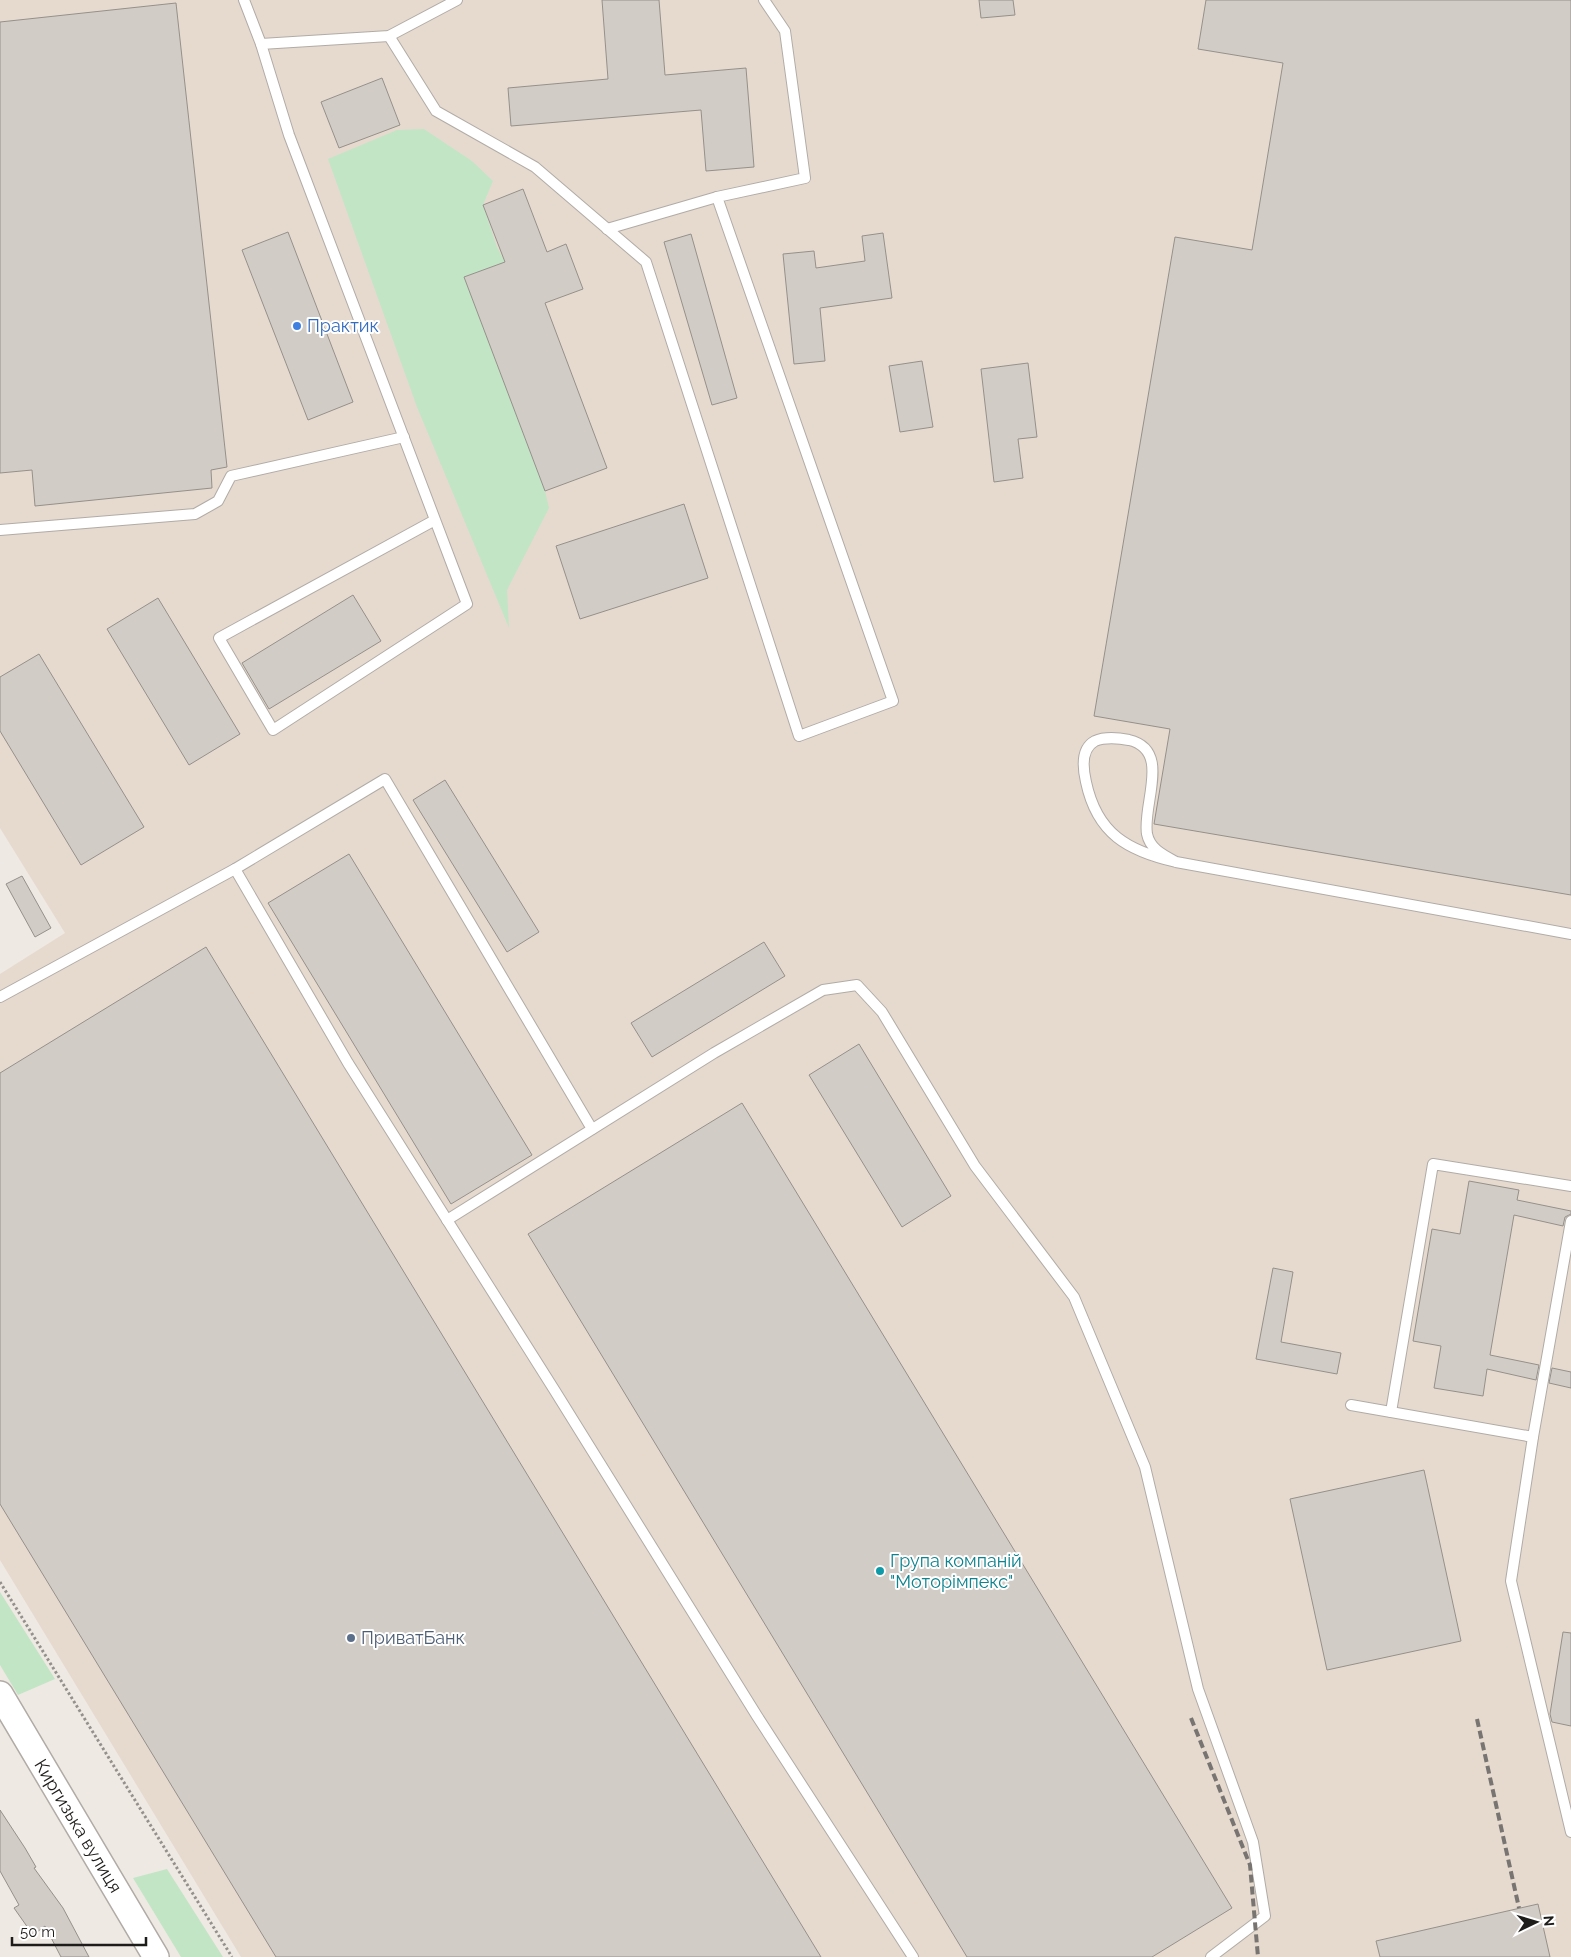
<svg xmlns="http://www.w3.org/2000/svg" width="1571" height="1957" viewBox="0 0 1571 1957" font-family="Raleway,sans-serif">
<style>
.built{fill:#e6dacf}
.green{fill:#c2e5c6}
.building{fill:#d2ccc7;stroke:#95908b}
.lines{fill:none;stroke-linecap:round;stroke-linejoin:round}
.service-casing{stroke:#b1aba6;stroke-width:12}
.tertiary-casing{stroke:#b1aba6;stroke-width:28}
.path{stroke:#94908c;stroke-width:3;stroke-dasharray:2.5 2.5;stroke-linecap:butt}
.service{stroke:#fff;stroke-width:10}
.tertiary{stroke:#fff;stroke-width:25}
.rail{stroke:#787471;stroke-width:4;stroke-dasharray:8 4;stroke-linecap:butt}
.shop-dot{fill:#3f7fe0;stroke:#fff;stroke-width:2}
.culture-dot{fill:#0f9aa8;stroke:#fff;stroke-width:2}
.service-dot{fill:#5c6f8a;stroke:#fff;stroke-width:2}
.labels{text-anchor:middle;stroke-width:4;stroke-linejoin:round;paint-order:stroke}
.shop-label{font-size:18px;fill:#366cbe;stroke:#fff;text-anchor:start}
.culture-label{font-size:18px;fill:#0d838f;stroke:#fff;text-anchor:start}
.service-label{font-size:18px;fill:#4e5e75;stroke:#fff;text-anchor:start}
.street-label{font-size:18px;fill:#1e1c1a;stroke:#fff}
</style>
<rect width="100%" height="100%" fill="#efe9e3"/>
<path class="built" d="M0,0H1571V1957H241L0,1560V974L65,933L0,828Z"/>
<g class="green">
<path d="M424,129L472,161L493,181L483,205L497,247L505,262L465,277L545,491L549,508L507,590L509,628L417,407L328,159L397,130Z"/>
<path d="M0,1592L55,1679L18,1695L0,1665Z"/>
<path d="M167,1869L223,1957H181L133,1878Z"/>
</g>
<g class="building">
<path d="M602,0H659L665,75L746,68L754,167L706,171L701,110L511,126L508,88L608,79Z"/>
<path d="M979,0H1013L1015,15L981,18Z"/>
<path d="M1206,0H1571V895L1154,824L1170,729L1094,716L1175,237L1252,250L1283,63L1198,49Z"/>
<path d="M176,3L227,467L211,470L212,488L35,506L32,470L0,473V22Z"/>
<path d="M382,78L400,125L339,148L321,102Z"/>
<path d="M523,189L547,252L566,244L583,289L545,303L607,468L545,491L464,277L505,262L483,205Z"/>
<path d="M288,232L353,402L308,420L242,250Z"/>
<path d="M883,233L892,298L820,308L825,361L794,364L783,254L814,251L816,268L865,261L862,236Z"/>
<path d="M691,234L737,398L712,405L664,242Z"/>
<path d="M922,361L933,427L900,432L889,366Z"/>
<path d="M1028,363L1037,437L1018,439L1023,478L994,482L981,369Z"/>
<path d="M684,504L708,578L580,619L556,546Z"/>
<path d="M353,595L381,641L269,709L242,663Z"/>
<path d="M158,598L240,734L189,765L107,629Z"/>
<path d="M39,654L144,827L81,865L0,731V677Z"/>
<path d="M445,780L539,932L507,952L413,800Z"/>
<path d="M349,854L532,1155L451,1204L268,903Z"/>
<path d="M22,876L51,928L35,937L6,884Z"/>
<path d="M764,942L785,976L652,1057L631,1023Z"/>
<path d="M206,947L821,1957H276L0,1504V1073Z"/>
<path d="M859,1044L951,1196L902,1227L809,1075Z"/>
<path d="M742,1103L1232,1908L1152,1957H967L528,1234Z"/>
<path d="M1469,1181L1519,1190L1517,1200L1571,1211V1214L1565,1217L1563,1226L1514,1215L1490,1355L1539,1365L1536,1380L1487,1369L1483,1396L1434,1388L1441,1346L1413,1341L1432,1229L1460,1234Z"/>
<path d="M1273,1268L1293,1272L1281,1342L1341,1353L1337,1374L1256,1359Z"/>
<path d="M1552,1368L1571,1372V1388L1549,1383Z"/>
<path d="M1424,1470L1461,1641L1327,1670L1290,1499Z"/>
<path d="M1563,1632L1571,1633V1726L1552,1722L1550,1714Z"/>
<path d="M0,1810L25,1848L36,1867L34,1868L63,1908L89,1957H61L45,1926L33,1935L14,1908L19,1905L0,1871Z"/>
<path d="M1538,1904L1550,1957H1380L1376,1941Z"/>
</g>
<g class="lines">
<defs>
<g id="service">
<path d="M244,0L261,44L289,135L467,604L273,730L219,638L435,520"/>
<path d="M389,36L436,111L535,167L646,262L799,736L893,701L717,197L805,178L785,31L764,0"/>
<path d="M261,44L389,36L457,0"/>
<path d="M607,229L717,197"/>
<path d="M0,530L195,514L218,501L231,476L404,437"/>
<path d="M1176,862C1163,855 1150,849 1147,834C1142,804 1172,750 1129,740C1119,738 1104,737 1095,741C1080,749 1083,769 1086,782C1097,834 1128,851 1176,862L1571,934"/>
<path d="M235,869L348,1063L555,1391L757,1716L913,1957"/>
<path d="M0,997L235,869L385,779L592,1129"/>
<path d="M447,1220L714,1053L823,990L857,985L882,1012L975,1166L1074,1297L1145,1467L1198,1689L1253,1842L1265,1916L1211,1957"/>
<path d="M1571,1221L1533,1437L1511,1581L1571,1832"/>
<path d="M1351,1405L1533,1437"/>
<path d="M1391,1412L1433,1164L1571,1186"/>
</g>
<path id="tertiary" d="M0,1694L156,1957"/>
</defs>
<use href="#service" class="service-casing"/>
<use href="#tertiary" class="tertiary-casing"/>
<path class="path" d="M0,1582L232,1957"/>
<use href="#service" class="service"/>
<use href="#tertiary" class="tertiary"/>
<g class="rail">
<path d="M1191,1718L1250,1865L1258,1957"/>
<path d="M1477,1719L1519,1908"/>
</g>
</g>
<circle class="shop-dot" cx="297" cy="326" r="5"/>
<circle class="culture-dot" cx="880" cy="1571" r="5"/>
<circle class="service-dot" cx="351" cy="1638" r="5"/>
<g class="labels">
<g class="shop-label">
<text x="307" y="332">Практик</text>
</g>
<g class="culture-label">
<text x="890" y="1567">Група компаній<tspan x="890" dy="21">"Моторімпекс"</tspan></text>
</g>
<g class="service-label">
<text x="361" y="1644">ПриватБанк</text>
</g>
<g class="street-label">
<text transform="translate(78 1826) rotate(59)" y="6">Киргизька вулиця</text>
</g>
</g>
<g transform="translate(1536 1922) rotate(85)" stroke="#ffffff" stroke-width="4" paint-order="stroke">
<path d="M0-4L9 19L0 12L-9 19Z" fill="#1e1c1a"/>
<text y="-8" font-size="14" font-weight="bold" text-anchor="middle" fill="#1e1c1a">N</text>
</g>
<path d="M12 1937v8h134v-8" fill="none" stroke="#1e1c1a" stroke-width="2.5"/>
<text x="20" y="1937" font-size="15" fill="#1e1c1a" stroke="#ffffff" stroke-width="4" paint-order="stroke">50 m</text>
</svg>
